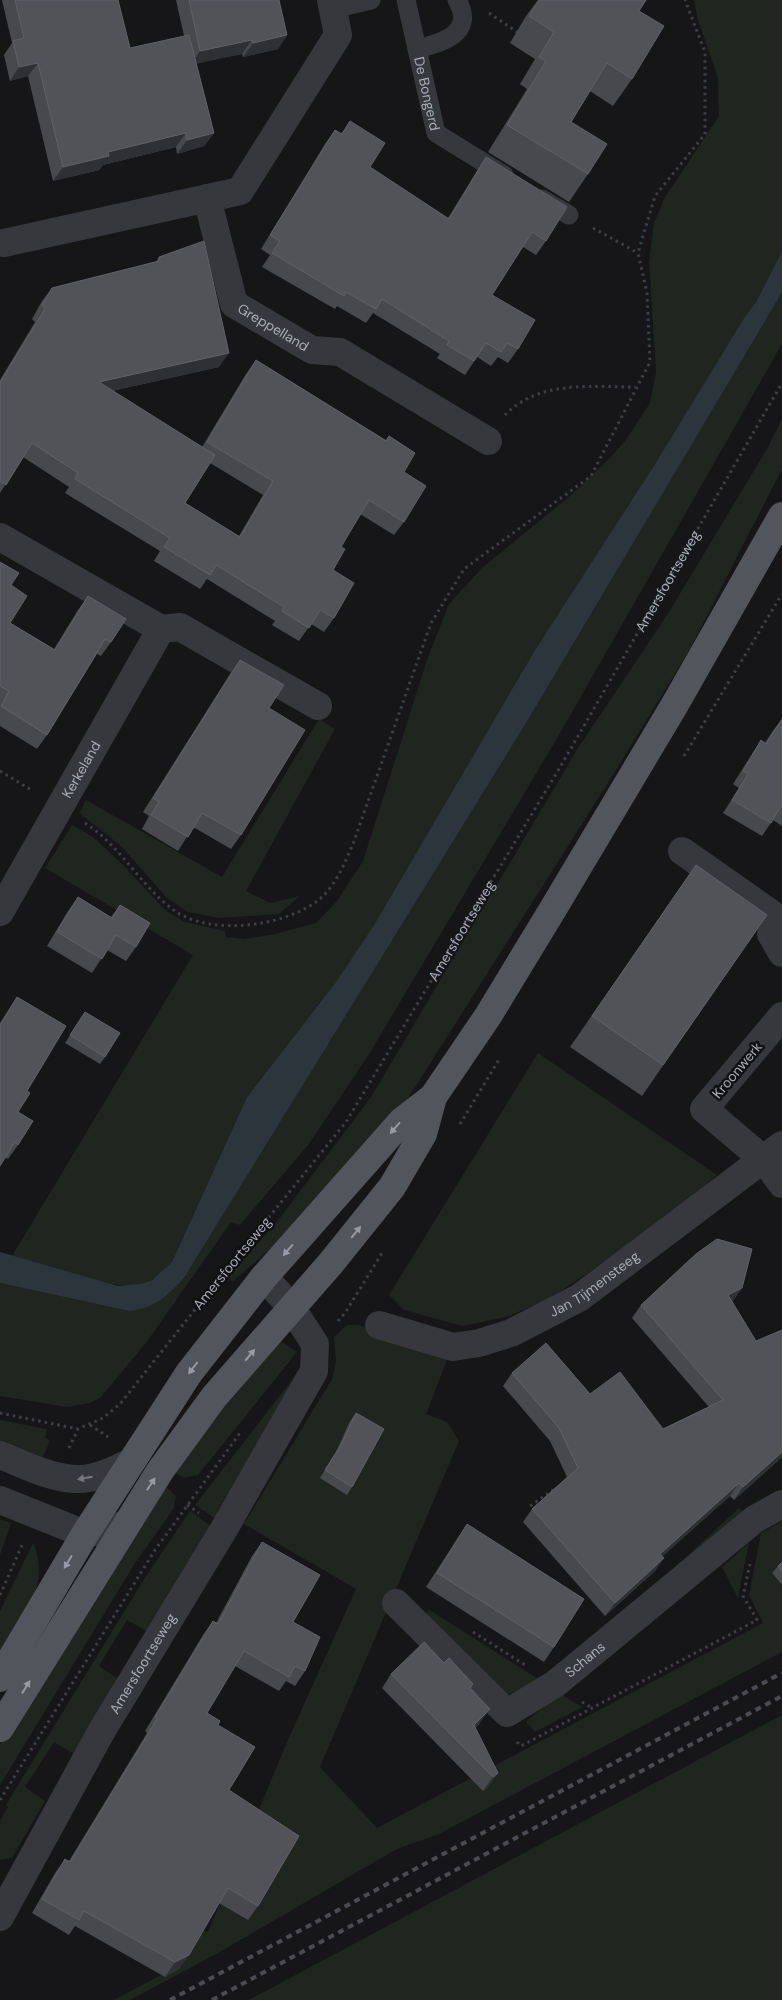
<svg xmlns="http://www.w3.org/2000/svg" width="782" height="2000" viewBox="0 0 782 2000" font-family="'DM Sans',sans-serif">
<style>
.green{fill:#1e261f}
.water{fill:#2c353c}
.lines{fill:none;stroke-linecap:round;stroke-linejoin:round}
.path{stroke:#3d3f44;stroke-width:3;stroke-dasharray:2.5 4;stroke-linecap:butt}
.service{stroke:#37383d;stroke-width:19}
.minor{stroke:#37383d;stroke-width:28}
.primary{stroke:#53555c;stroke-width:28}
.rail{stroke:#4a4c52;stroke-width:4;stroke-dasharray:6 5;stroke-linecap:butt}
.wall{fill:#47494d;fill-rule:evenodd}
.shaded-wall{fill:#2f3033}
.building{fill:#525359;stroke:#5f6168}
.oneway{fill:#979ba6}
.oneway2{fill:#757881}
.labels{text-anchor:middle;stroke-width:5;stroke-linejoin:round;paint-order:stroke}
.street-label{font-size:14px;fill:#a8adb8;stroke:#111113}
</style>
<rect width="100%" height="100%" fill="#161618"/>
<g class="green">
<path d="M694,0H782V251L756,302L744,318L655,464L535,650L374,925L336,982L247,1097L172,1262C163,1271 154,1281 141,1284C111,1292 44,1265 12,1256L193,955L45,868L72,825L93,837L120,862L165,910L185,922L225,931L226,937L244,939L275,934L316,923L337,901L363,861L428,657L449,604L482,568L571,495L610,458L625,441L650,403L656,372L649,262L654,223L665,197L719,116L718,78L698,20Z"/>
<path d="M782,292V344L559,735L368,1056L308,1145L240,1225L231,1222L146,1343L101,1397L90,1403L67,1407L0,1396V1283L129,1311L184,1278L528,720Z"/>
<path d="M782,419V469L690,649L613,775L407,1100L281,1240L232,1282L228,1276L276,1223L371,1097L578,748L669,612L767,449Z"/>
<path d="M319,719L335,729L246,891L270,903L300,896L279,914L219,918L188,912L167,898L121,846L79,813L86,800L222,877Z"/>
<path d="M538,1053L717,1175L660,1225L549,1299L506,1317L462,1326L404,1310L389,1295Z"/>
<path d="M347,1325H358L449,1355L426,1414L447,1422L459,1441L320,1767L377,1828L763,1623L749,1595L761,1533L782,1521V1652L439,1834L397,1849L218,1953L130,2000H114L161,1975L165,1977L202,1930L208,1932L287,1742L356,1589L244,1524L332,1379L336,1361L334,1337Z"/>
<path d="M278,1342L284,1343L297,1352L198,1475L184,1478L173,1472L202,1430Z"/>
<path d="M296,1375L298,1379L217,1512L219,1514L216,1519L195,1505Z"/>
<path d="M0,1420L47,1429L45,1438L50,1441L42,1459L0,1446Z"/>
<path d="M164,1485L176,1496L174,1508L135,1563L0,1785V1744L78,1615Z"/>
<path d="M739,1508L743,1512L661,1580Z"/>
<path d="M190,1511L212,1527L148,1632L127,1620L99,1666L120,1680L74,1754L54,1742L25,1787L45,1801L12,1858L0,1860V1821L8,1807L6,1805L144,1579Z"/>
<path d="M0,1519L11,1523L0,1555Z"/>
<path d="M33,1543C53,1583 18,1628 0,1663V1611Z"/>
<path d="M749,1543L738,1598L722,1567Z"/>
<path d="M428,1609L540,1680L501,1698L426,1624Z"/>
<path d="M559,1693L582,1707L535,1732L526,1722Z"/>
<path d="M782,1715V2000H249Z"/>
</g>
<path class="water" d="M782,251V292L758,333L528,720L184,1278C168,1295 154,1309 129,1311L0,1283V1252L118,1286L141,1284L152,1280L172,1262L247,1097L336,982L374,925L535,650L655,464L744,318L756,302Z"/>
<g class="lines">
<g class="path">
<path d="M489,13L517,32"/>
<path d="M593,228L638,253"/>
<path d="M505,415C539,380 590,387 635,387"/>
<path d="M684,756L782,594"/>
<path d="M0,771L33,791"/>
<path d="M85,823C121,846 141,887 175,911C212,937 290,926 322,897C337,883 345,862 353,844L431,623L464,569L591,476L650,362L647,293L638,253L655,196L705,134V52L685,0"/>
<path d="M460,1124L500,1058"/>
<path id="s1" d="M240,1253L346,1122L559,769L782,383"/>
<path d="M338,1321L345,1313L382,1253"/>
<path d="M0,1413L78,1429"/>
<path d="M90,1425L108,1437"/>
<path d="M69,1448L78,1429L103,1418L120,1404L228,1268"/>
<path d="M187,1505L199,1513"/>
<path d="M534,1511L530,1506L556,1488"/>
<path d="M0,1595L23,1543"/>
<path d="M473,1632L525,1665"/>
<path d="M582,1702L592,1708"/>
<path d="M517,1742L521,1746L757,1620L743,1596L750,1564"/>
<path d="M0,1800L155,1550L240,1433"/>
</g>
<g class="service">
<path id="s2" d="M406,0L436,133L504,175"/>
<path d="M333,9L371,0"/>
<path d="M417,49C442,43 476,33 457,0"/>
<path d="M542,199L569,215"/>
</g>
<g class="minor">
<path id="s3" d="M207,198L234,304L312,350L340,352L488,441"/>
<path d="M4,243L240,191L338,35L331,0"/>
<path d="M0,537L161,629L180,627L318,706"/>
<path d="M682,851L782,921"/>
<path id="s4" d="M0,912L161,629"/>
<path d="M782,926L771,934L782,953"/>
<path d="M782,1016L704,1109L764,1160L782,1184"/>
<path id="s5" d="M379,1325L453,1347L479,1343L511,1333L579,1298L782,1145"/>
<path d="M0,1455C23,1464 50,1478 75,1479C95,1480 114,1470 131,1462"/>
<path d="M0,1500L85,1534L125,1525"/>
<path id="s6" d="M396,1603L507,1713L555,1684L755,1519L782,1504"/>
<path id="s7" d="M0,1917L101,1732L224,1529L314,1371L315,1344L291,1307L264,1277"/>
</g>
<g class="primary">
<path d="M0,1678L85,1534L189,1373L264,1277L402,1121L433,1097"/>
<path d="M0,1728L160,1471L214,1397L331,1263L392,1187L423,1134L433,1097L488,1016L553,909L674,706L782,516"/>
</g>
<g class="rail">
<path d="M170,2000L782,1673"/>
<path d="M212,2000L782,1696"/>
</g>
</g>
<g class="wall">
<path d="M2,0H118L130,48L184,36L176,0H279L287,35L278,49L243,57L242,54L196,63L214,133L204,146L177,154L176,147L103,165L99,170L53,181L28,76L10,81L4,55L12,43Z"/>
<path d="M538,0H646L639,11L632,79L613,106L590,91L571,122L588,174L569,202L488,152L527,89L520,84L535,59L510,43L526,16Z"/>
<path d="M350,121L370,167L448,218L477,171L486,157L546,241L536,255L523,247L492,295L518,349L508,363L498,357L491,366L477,357L465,375L437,358L440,354L373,313L366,323L337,306L335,309L262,267L270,255L261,249L325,144L335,130L341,134Z"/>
<path d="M159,257L219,367L112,391L202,447L246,374L256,360L386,440L389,436L404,472V522L394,535L360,514L341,547L333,570L334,618L324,632L311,624L299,641L272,625L275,621L207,579L200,589L154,561L160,551L65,493L69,487L23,457L0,493V380L35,322L32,319L42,301L52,288L156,262ZM210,463L263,495L239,536L185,503Z"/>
<path d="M0,562L11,585L10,623L54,649L78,610L88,596L111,642L101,656L97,654L47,735L37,749L0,726Z"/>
<path d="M240,660L269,708L241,835L231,849L193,827L178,851L142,829L149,816L143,812L230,674Z"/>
<path d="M782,719V826L773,820L762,836L723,813L739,788L733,784L752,754L761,740L765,743L772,732Z"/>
<path d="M696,865L767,915L642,1096L570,1047Z"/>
<path d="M78,897L111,917L120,905L136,947L126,961L107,950L92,973L47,946L68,911Z"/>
<path d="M17,997L27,1091L18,1112V1145L8,1159L5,1157L0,1166V1023Z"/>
<path d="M85,1012L105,1057L100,1064L65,1043Z"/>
<path d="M742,1288L732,1302L782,1457L734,1500L730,1496L662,1556L655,1571L605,1616L523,1522L532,1509L567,1477L550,1441L503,1386L512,1373L590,1394L663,1429L709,1407L632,1318L641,1305Z"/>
<path d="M356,1413L352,1487L347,1495L320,1478L336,1452L350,1421Z"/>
<path d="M467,1524L554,1647L544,1662L426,1587L457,1539Z"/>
<path d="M262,1542L293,1622L305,1671L295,1686L286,1681L279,1691L235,1666L207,1713L218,1725L229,1790L258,1906L248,1920L219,1903L179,1969L165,1977L75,1926L69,1935L32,1913L55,1873L65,1859L69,1861L147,1733L145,1731L203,1635L213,1621L216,1623L252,1556Z"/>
<path d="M782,1562V1585L772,1573L778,1566Z"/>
<path d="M391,1674L470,1689L480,1723L475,1728L498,1773L488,1787L483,1791L382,1688Z"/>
</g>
<g class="shaded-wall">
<path d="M287,35L278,49L243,57L253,43Z"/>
<path d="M252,40L242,54L191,65L200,51Z"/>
<path d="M38,63L28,76L10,81L19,67Z"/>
<path d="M186,133L176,147L103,165L99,170L53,181L63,167L108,152Z"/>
<path d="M214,133L204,146L177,154L187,140Z"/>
<path d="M229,353L219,367L89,396L99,382Z"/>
<path d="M742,1288L733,1301L718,1308L728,1295Z"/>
<path d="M782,1452V1457L734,1500L743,1487Z"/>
<path d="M739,1483L730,1496L651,1567L660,1554Z"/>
<path d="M664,1558L655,1571L605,1616L615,1603Z"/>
<path d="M490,1709L480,1723L464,1739L474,1725Z"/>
<path d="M498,1773L488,1787L483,1791L493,1777Z"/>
<path d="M189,1955L179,1969L165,1977L175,1962Z"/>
</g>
<g class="building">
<path d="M15,0H118L130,48L189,35L214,133L187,140L186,133L108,152L109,156L63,167L38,63L19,67L13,41L24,38Z"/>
<path d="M189,0H279L287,35L253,43L252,40L200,51Z"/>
<path d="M539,0H646L639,11L664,26L632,79L607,63L571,122L607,144L588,174L507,125L546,61L539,57L554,32L529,16Z"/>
<path d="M350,121L385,143L370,167L449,219L486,157L567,207L546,241L532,232L492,295L535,320L518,349L507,343L501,352L486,343L474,361L447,345L449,341L382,299L376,309L346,292L344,296L272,253L280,241L270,235L335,130L342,134Z"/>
<path d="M204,241L229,353L99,382L215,455L185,503L240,537L273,481L207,442L256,360L386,441L389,436L415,453L404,472L426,486L404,522L369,500L341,547L345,549L333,570L354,583L334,618L320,610L309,628L282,611L284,607L216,565L210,575L164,547L170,538L75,479L78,473L32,443L6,485L0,481V382L45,309L42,305L52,288L159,261V257Z"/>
<path d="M0,562L19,573L11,585L27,596L10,623L55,650L88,596L126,619L111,642L105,639L47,735L1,706L9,691L0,686Z"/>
<path d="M240,660L284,685L269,708L305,730L241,835L202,813L188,837L151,815L159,802L153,798Z"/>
<path d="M782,719V807L781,806L771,823L732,800L748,774L743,771L761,740L766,744Z"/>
<path d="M696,865L767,915L663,1065L592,1016Z"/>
<path d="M78,897L112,918L120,905L150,923L136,947L116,935L102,959L57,932Z"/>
<path d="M17,997L66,1026L27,1091L30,1093L18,1112L33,1121L18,1145L15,1142L0,1166V1025Z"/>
<path d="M85,1012L120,1033L105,1057L70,1035Z"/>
<path d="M717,1239L752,1249L742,1288L728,1295L756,1341L782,1330V1452L743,1487L739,1483L660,1554L664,1558L615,1603L532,1509L578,1468L559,1428L512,1373L546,1343L590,1394L620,1372L663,1429L723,1400L641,1305L696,1254Z"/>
<path d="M356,1413L384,1429L352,1487L325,1470L341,1445Z"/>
<path d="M467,1524L584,1599L554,1647L437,1573Z"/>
<path d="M262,1542L320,1575L293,1622L320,1637L305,1671L295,1666L289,1677L244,1651L207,1713L220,1721L218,1725L255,1747L229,1790L299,1836L258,1906L228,1888L189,1955L175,1962L84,1911L79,1920L42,1899L65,1859L70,1862L157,1719L155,1717L213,1621L218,1624Z"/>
<path d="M782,1562V1571L778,1566Z"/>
<path d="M424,1642L444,1663L449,1658L473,1684L470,1688L490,1709L474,1725L498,1773L493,1777L391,1674Z"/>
</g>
<defs><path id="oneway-solid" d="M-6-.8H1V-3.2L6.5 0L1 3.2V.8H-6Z" transform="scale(1.25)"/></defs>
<g class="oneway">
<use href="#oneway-solid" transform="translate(395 1128) rotate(131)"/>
<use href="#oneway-solid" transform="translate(356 1232) rotate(-51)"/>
<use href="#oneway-solid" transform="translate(288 1250) rotate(131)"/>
<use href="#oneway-solid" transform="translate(250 1355) rotate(-50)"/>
<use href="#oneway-solid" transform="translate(193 1368) rotate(127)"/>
<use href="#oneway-solid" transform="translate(151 1484) rotate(-57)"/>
<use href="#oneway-solid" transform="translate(68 1562) rotate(121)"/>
<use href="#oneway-solid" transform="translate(26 1687) rotate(-58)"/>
</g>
<use class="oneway2" href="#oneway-solid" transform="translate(85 1478) rotate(170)"/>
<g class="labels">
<g class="street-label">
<text dy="5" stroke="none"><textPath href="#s2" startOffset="96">De Bongerd</textPath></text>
<text dy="5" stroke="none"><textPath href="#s3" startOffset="155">Greppelland</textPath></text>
<text dy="5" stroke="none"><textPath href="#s1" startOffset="798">Amersfoortseweg</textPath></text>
<text dy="5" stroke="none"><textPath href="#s4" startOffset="164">Kerkeland</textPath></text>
<text dy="5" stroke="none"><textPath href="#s1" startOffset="392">Amersfoortseweg</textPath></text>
<text transform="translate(737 1070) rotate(-50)" y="5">Kroonwerk</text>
<text transform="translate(232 1263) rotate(-51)" y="5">Amersfoortseweg</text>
<text dy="5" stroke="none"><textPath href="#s5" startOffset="234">Jan Tijmensteeg</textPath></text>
<text dy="5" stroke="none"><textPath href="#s6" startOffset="251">Schans</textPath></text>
<text dy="5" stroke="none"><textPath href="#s7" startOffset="291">Amersfoortseweg</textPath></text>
</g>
</g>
</svg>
